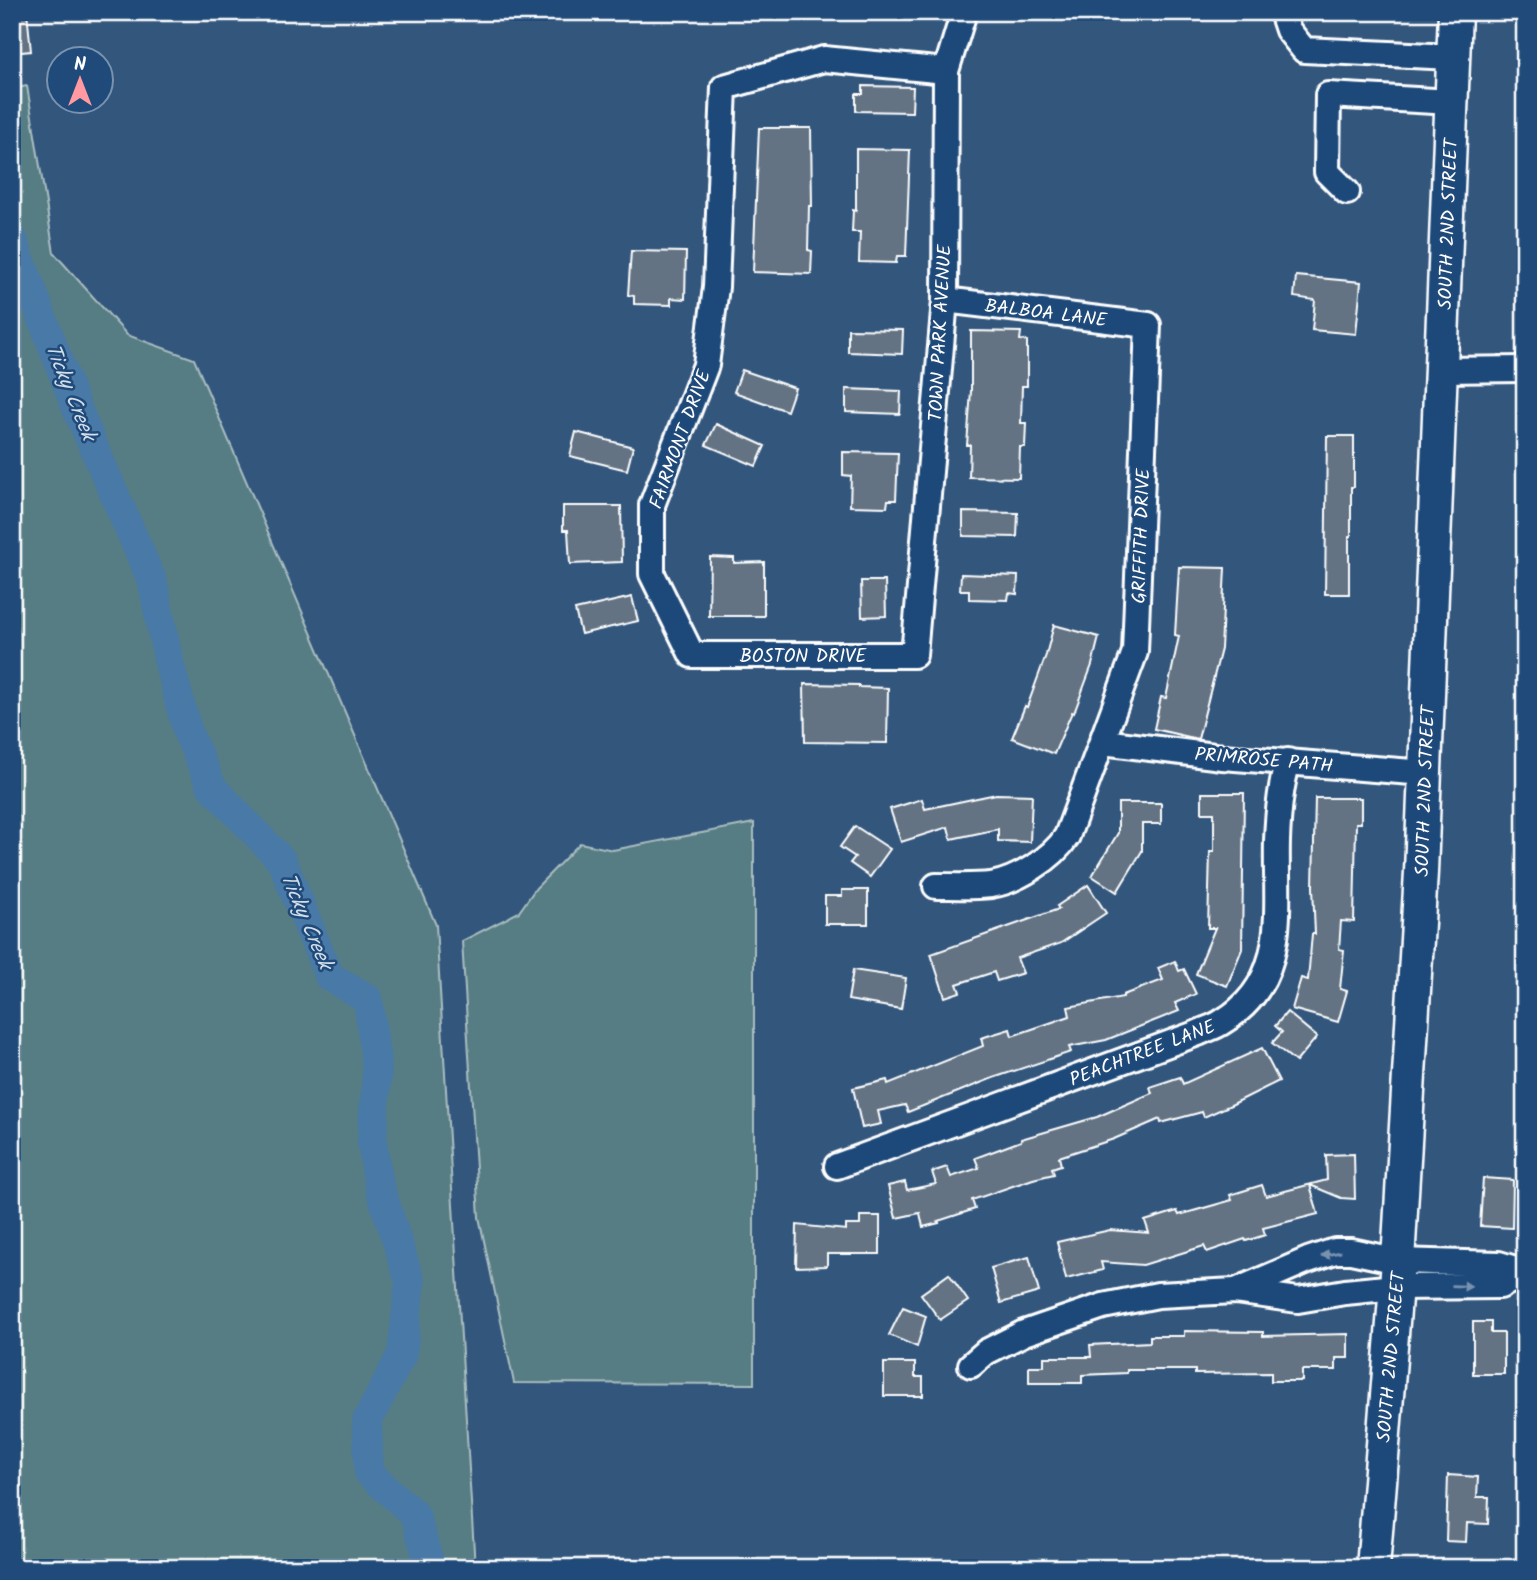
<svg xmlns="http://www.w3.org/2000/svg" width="1537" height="1580" viewBox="0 0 1537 1580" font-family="Kalam,sans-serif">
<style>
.green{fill:#567d83;stroke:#aabec1;stroke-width:2}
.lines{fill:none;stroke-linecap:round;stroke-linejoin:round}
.river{stroke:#4a79a6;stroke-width:30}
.building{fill:#637383;stroke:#fff;stroke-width:2}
.minor-casing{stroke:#fff;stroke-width:30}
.major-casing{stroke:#fff;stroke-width:37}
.minor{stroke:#1f4a7a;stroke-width:24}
.major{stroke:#1f4a7a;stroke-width:32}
.oneway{fill:#7992af}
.labels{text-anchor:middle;stroke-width:5;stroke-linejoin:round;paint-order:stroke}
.street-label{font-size:19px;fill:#fff;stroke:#1f4a7a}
.water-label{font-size:21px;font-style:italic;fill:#d2dee9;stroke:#1f4a7a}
</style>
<rect width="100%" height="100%" fill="#33567d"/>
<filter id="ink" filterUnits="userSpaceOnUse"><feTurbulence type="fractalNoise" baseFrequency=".0143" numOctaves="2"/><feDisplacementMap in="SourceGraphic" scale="14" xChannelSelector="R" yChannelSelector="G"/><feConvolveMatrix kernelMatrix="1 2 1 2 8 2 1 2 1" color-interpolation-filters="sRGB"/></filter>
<g filter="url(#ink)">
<g class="green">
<path d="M27,86L54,253L127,335L194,359L436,925L475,1568H12V89Z"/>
<path d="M754,823V1384L514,1383L479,1217L462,941L519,912L536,888L580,843L613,850Z"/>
</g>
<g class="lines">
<path class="river" d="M12,238L74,402L153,583L168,659L188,733L212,787L282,861L329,976L368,999L377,1070L372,1143L379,1185L410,1282L402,1354L367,1421L369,1473L415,1515L431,1568"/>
</g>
<g class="building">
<path d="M27,12L31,51L12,53V13Z"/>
<path d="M863,86L913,87L912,112L856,111V94H863Z"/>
<path d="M759,128H811L812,206H809L808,250L812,251L811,274L753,272Z"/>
<path d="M856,149L910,150L906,256H897L896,263L859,262L860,232H852L853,210L856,211Z"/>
<path d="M631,251L686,252L685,299L671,298V305L634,304V296L628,295Z"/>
<path d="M1296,276L1361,282L1356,334L1312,330L1315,300L1294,297Z"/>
<path d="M848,329L903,330L902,354L848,352Z"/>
<path d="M971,331L1021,332L1020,340L1027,341V386H1022L1021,423H1026L1025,447H1020L1019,478L969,477L970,445H967L971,391Z"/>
<path d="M742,370L795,388L787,411L734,392Z"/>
<path d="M846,389L901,391L900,414L846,412Z"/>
<path d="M716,424L765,446L756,466L706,445Z"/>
<path d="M576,432L633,447L627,470L570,456Z"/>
<path d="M1327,436H1354V487H1351V536H1349V594H1325Z"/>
<path d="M843,452L898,453L896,500H888L887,507L850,506L851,476L843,475Z"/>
<path d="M563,506H621L622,562L570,564L568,530H563Z"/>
<path d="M963,512L1018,513L1017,537L963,536Z"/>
<path d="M710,557L734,558V563L764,562V616H709Z"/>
<path d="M1179,567L1225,568L1221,649L1198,739L1154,729L1161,697L1166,698L1179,636L1175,635Z"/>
<path d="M961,574L1018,576L1017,594L1009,593L1008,600L969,599V590H960Z"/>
<path d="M861,581H885L886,616L862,617Z"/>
<path d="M632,597L638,621L581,634L575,610Z"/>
<path d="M1054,625L1099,637L1092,665L1074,713L1072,712L1054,754L1012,738L1025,706L1027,707L1046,655Z"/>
<path d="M804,684L859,685V687L888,688L887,743L805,742Z"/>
<path d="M1202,793H1244L1242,949L1227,986L1196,974L1215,928H1208L1210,851H1214V813H1202Z"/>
<path d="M996,794L1032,795L1030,842L998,841V829L951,839L948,827L901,842L890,809L922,799L925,809Z"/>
<path d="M1315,798H1361V823H1356L1354,922L1341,921L1339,949L1344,950L1340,989L1347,991L1338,1022L1292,1009L1301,978L1308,980L1312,934H1315L1313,887Z"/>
<path d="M1118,803H1161V824H1142V851L1117,892L1092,876L1118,833Z"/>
<path d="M855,826L890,849L870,877L850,863L855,857L840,847Z"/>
<path d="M1088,885L1106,913L1061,943L1017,958L1023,973L997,981L994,972L957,984L960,992L945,997L931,954L1059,909L1057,906Z"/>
<path d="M842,890H868V924H825V896H842Z"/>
<path d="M1175,961L1179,971L1184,969L1196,994L1175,1003L1179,1011L1106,1040L1069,1047L1071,1052L993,1078L908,1112L905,1105L878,1111L881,1124L862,1128L853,1088L887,1080L888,1084L983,1046L981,1038L1010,1029L1012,1036L1070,1016L1068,1007L1123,997V995L1163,980L1158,968Z"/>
<path d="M853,970L906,978L901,1009L848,1000Z"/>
<path d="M1287,1012L1317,1037L1296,1062L1272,1043L1282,1032L1275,1026Z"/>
<path d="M1262,1048L1279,1081L1233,1104L1204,1117L1202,1112L1161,1123L1160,1119L1114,1139L1059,1157L1061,1165L1052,1168L1054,1174L1033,1179L972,1200L975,1209L938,1221L939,1223L923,1227L920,1213L896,1218L888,1186L905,1182L907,1190L936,1184L932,1172L947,1167L951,1177L979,1168L975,1158L1021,1141V1139L1097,1117L1152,1093L1150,1087L1180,1077L1183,1084Z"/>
<path d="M1354,1154L1355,1199L1341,1198L1310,1185L1318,1214L1263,1228L1265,1235L1246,1241L1245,1239L1207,1252L1204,1246L1143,1265L1101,1262L1103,1270L1066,1279L1057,1242L1110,1230L1149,1233L1145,1221L1177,1211L1179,1215L1232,1200L1230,1195L1262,1185L1266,1196L1327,1180L1326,1155Z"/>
<path d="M1483,1178L1513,1180L1512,1228L1480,1226Z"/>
<path d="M860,1216H880V1254H827V1266L796,1267L797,1225L846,1230V1225H860Z"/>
<path d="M1029,1257L1039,1292L1001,1303L991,1268Z"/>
<path d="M949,1274L968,1301L940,1320L921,1294Z"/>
<path d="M903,1307L926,1316L917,1347L889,1335Z"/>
<path d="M1473,1322H1491V1333H1504V1374H1473Z"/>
<path d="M1184,1331L1263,1332V1336L1348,1334V1358H1336V1370H1302V1381H1271V1373L1195,1374V1370H1127V1373L1082,1375V1383H1029V1366H1044V1357H1091L1090,1345L1150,1342V1336H1184Z"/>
<path d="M884,1363H915V1377H923V1396H884Z"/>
<path d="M1448,1475L1478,1477L1477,1497H1489L1488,1524L1467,1523L1466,1542L1446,1541Z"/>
</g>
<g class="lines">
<defs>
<g id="minor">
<path d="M1282,12L1288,30L1304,50L1453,57"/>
<path d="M946,71L824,59L724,87L716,287L706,365L652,505V574L692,655H914L945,300L946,71L964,12"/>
<path d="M1347,192L1327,172L1328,95L1452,102"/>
<path d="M1441,370L1525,369"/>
<path d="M1103,742L1222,757L1425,773"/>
<path d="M936,886C954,886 973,887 991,885C1017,881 1053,858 1067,836L1135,652L1148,325L945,300"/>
<path d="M837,1166L1198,1033C1206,1029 1215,1027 1222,1022C1291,981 1275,908 1277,841C1278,813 1280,787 1288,761"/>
<path d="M1238,1290L1308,1260L1335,1251H1351L1398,1261L1499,1264L1525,1272"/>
<path d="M971,1365L986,1352L1024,1333L1103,1306L1158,1295L1235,1291L1298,1300L1345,1292L1396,1287L1500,1286L1525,1273"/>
</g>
<path id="major" d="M1373,1568L1398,1261L1421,872L1455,12"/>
</defs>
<use href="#minor" class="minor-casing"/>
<use href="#major" class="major-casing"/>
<use href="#minor" class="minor"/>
<use href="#major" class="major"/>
</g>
<defs><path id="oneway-solid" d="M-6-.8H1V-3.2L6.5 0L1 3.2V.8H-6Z" transform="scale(1.75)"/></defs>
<g class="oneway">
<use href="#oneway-solid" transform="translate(1331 1254) rotate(168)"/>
<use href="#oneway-solid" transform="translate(1462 1286) rotate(2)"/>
</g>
</g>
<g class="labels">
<g class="street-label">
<text transform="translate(1447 224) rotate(-88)" y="7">SOUTH 2ND STREET</text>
<text transform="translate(1046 312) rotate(7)" y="7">BALBOA LANE</text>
<text transform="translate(939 333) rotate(-87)" y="7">TOWN PARK AVENUE</text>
<text transform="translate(679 439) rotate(-70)" y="7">FAIRMONT DRIVE</text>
<text transform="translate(1140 536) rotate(-88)" y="7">GRIFFITH DRIVE</text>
<text x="803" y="662">BOSTON DRIVE</text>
<text transform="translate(1264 759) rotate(5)" y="7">PRIMROSE PATH</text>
<text transform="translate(1424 791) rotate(-88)" y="7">SOUTH 2ND STREET</text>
<text transform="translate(1142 1052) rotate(-21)" y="7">PEACHTREE LANE</text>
<text transform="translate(1390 1357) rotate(-85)" y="7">SOUTH 2ND STREET</text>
</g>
<g class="water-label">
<text transform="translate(71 392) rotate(68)" y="7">Ticky Creek</text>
<text transform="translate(307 921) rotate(67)" y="7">Ticky Creek</text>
</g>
</g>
<rect width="1537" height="1580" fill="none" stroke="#1f4a7a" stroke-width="42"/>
<rect x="21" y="21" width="1495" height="1538" fill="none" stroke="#fff" stroke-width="2.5" filter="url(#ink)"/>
<g transform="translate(80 80)"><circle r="33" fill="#1f4a7a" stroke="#7992af" stroke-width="2"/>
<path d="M0-5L12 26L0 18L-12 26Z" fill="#ff9aa2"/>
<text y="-10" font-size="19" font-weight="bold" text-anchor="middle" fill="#ffffff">N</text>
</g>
</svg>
